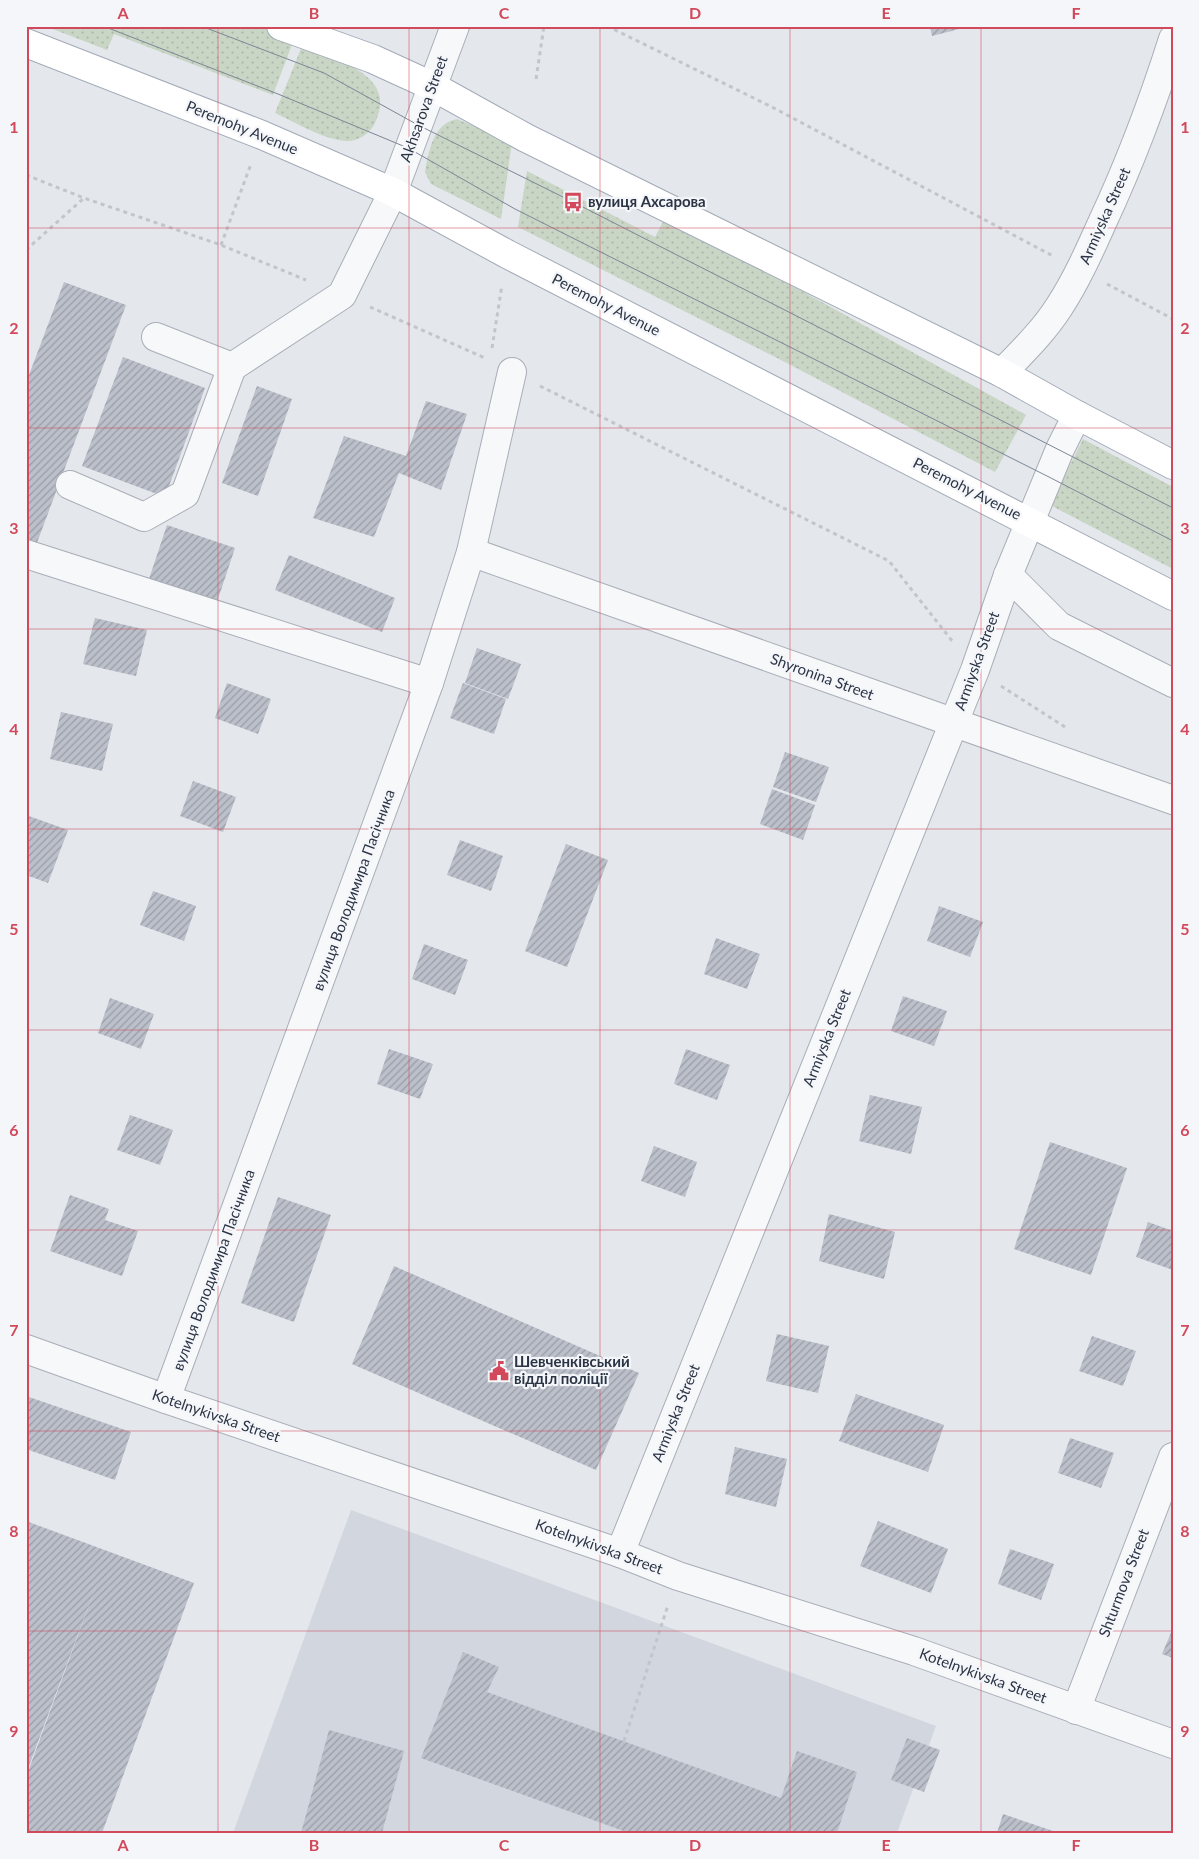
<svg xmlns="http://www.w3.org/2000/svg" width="1199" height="1859" viewBox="0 0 1199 1859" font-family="Lato,sans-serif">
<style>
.built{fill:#d2d6de}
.grass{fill:url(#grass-dots)}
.building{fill:url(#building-hatch)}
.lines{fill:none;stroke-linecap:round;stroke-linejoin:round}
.minor-casing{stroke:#a9aeb7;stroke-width:30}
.major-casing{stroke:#a3abb8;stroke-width:30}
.path{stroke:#c2c5cb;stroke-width:3;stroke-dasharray:4 4;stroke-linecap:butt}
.minor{stroke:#f7f8fa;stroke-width:28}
.major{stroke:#fff;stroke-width:28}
.tram{stroke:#7d8696;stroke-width:1}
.grid{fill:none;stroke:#d1495b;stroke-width:1;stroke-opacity:0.55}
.labels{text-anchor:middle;stroke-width:4.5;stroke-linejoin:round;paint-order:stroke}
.street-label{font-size:15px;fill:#2b3445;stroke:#f4f6f9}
.poi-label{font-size:15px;font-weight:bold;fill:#2b3445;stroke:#f4f6f9;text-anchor:start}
.neatline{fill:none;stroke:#d1495b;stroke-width:2}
.grid-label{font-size:16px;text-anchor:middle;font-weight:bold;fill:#d1495b}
</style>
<defs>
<pattern id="grass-dots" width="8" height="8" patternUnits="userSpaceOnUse" patternTransform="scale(1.25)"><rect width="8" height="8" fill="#c9d6c5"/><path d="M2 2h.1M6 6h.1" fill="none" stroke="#adb8ab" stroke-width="1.8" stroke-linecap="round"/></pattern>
<pattern id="building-hatch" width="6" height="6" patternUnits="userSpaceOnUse" patternTransform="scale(1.25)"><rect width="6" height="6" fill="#bbc0ca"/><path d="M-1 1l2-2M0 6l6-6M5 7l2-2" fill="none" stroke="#989da6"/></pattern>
</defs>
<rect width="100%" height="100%" fill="#e4e7ec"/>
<path class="built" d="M351,1510L936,1726L897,1833H233Z"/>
<g class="grass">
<path d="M45,26H261L294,39L273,95L114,34L107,50Z"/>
<path d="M302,46C336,60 401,75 374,125C369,134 357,142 346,141C322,139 297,123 275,113Z"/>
<path d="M457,119L512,142L501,219L431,184L425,172C429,150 433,124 457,119Z"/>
<path d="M527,171L655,237L666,216L1026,415L995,472L779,359L518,227Z"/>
<path d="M1083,439L1173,487V569L1050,505Z"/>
</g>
<g class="building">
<path d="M930,26H967V27L932,36Z"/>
<path d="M64,282L126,305L35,548L26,544V383Z"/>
<path d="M123,357L205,388L165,497L82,466Z"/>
<path d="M257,386L292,399L258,496L222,483Z"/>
<path d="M426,401L467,414L441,490L399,473L374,537L313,518L344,436L406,456Z"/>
<path d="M167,525L235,548L217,602L149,579Z"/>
<path d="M289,555L395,598L382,632L275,590Z"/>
<path d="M95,618L147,630L136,676L83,664Z"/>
<path d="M477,648L521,664L508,699L465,683Z"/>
<path d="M227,683L271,699L258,734L215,718Z"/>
<path d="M463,683L506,699L494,734L450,718Z"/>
<path d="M61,712L113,724L102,771L50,759Z"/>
<path d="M785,752L829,767L816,802L773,787Z"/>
<path d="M193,781L236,797L223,832L180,816Z"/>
<path d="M772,789L815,805L803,840L760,824Z"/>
<path d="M26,815L68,830L48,883L26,875Z"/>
<path d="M460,840L503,856L491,891L447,875Z"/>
<path d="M566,844L608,860L567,967L525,951Z"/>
<path d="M153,891L196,906L184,941L140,925Z"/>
<path d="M939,906L983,922L970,957L927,941Z"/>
<path d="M716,938L760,954L747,989L704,974Z"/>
<path d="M424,944L468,960L455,995L412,979Z"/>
<path d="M903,996L947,1011L934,1046L891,1031Z"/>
<path d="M110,998L154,1014L141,1049L98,1033Z"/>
<path d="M389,1049L433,1064L420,1099L377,1084Z"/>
<path d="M686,1049L730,1065L717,1100L674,1084Z"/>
<path d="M870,1095L922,1107L911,1154L859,1141Z"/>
<path d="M130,1115L173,1130L160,1165L117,1150Z"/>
<path d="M1050,1142L1127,1168L1091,1275L1014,1249Z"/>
<path d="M654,1146L697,1162L685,1197L641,1181Z"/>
<path d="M70,1195L109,1209L105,1220L138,1231L122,1276L50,1251Z"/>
<path d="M278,1197L331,1215L294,1322L241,1303Z"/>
<path d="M829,1214L895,1232L884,1279L819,1261Z"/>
<path d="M1148,1222L1173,1231V1270L1136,1257Z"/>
<path d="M394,1266L639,1373L596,1470L352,1364Z"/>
<path d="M777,1334L829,1346L818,1393L766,1381Z"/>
<path d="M1092,1336L1136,1351L1123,1386L1079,1371Z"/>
<path d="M856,1394L944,1425L928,1472L839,1441Z"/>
<path d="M26,1396L131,1432L115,1480L26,1449Z"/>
<path d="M1070,1438L1114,1453L1101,1488L1058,1473Z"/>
<path d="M735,1447L787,1459L776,1507L725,1494Z"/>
<path d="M26,1521L194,1583L102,1833H26V1777L102,1570L26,1774Z"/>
<path d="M878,1521L948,1549L931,1593L860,1566Z"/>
<path d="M1010,1549L1054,1564L1041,1600L998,1584Z"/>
<path d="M1173,1628V1658L1162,1654Z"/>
<path d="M463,1652L499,1667L487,1692L781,1798L797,1751L857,1772L837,1833H629L421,1758Z"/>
<path d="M329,1730L404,1751L382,1833H301Z"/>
<path d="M907,1738L940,1750L924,1792L891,1780Z"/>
<path d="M1003,1814L1056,1832V1833H997Z"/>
</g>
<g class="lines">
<defs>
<g id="minor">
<path d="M156,337L232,367"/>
<path d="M1002,373C1022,352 1043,332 1059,307C1076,281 1089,252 1102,223C1130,163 1153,102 1173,39"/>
<path d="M70,485L144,517L185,494L232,367L342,295L393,192L455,26"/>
<path d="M471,552L1173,800"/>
<path d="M26,554L429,683"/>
<path d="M1008,575L1059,626L1173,683"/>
<path d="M26,1349L166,1399L620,1553L678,1576L914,1651L1173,1744"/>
<path d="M166,1399L429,683L471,552L512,372"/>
<path d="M620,1553L975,670L1008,575L1060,449L1077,415"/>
<path d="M1076,1710L1173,1457"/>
</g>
<g id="major">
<path d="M281,26L373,59L432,86L526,138L1002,373L1077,415L1173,465"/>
<path d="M26,43L262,135L393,192L507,254L1173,596"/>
</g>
</defs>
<use href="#minor" class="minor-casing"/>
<use href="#major" class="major-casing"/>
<g class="path">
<path d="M607,26L772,107L1053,256"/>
<path d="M536,79L544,26"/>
<path d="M26,175L84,198L221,245L306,280"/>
<path d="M221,245L251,164"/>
<path d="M26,250L84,198"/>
<path d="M1107,284L1173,319"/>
<path d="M370,307L485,358"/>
<path d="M492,348L502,285"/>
<path d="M540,386L889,561L953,642"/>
<path d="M1001,686L1065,727"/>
<path d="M624,1741L668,1605"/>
</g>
<use href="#minor" class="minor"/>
<use href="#major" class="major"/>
<g class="tram">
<path d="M103,26L278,94L408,148L515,209L1049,477L1173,541"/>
<path d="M201,26L324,73L418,125L573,202L1173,508"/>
</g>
</g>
<path class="grid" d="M218,26V1833M409,26V1833M600,26V1833M790,26V1833M981,26V1833M26,228H1173M26,428H1173M26,629H1173M26,829H1173M26,1030H1173M26,1230H1173M26,1431H1173M26,1631H1173"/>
<defs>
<symbol id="bus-bare" viewBox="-9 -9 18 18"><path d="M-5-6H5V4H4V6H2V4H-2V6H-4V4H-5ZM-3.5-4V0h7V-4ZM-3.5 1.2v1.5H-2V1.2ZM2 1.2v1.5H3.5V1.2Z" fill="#d1495b" stroke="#f4f6f9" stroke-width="2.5" paint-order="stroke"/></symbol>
<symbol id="civic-bare" viewBox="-9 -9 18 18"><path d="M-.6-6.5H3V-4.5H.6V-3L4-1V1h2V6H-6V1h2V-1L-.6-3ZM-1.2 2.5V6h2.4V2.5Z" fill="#d1495b" stroke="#f4f6f9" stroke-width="2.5" paint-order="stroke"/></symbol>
</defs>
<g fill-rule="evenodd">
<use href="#bus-bare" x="559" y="188" width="28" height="28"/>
<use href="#civic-bare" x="485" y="1357" width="28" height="28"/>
</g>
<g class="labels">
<g class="street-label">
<text transform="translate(424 109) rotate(-70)" y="5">Akhsarova Street</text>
<text transform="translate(242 128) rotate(22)" y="5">Peremohy Avenue</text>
<text transform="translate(1105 216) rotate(-66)" y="5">Armiyska Street</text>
<text transform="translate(606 305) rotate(27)" y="5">Peremohy Avenue</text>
<text transform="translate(967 489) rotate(27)" y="5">Peremohy Avenue</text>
<text transform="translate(977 661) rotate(-70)" y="5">Armiyska Street</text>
<text transform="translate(822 677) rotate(20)" y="5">Shyronina Street</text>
<text transform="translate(354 890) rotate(-70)" y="5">вулиця Володимира Пасічника</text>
<text transform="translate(827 1038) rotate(-68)" y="5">Armiyska Street</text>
<text transform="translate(214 1270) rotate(-70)" y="5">вулиця Володимира Пасічника</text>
<text transform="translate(676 1413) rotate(-68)" y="5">Armiyska Street</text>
<text transform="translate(216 1416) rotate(19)" y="5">Kotelnykivska Street</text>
<text transform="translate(599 1547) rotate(20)" y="5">Kotelnykivska Street</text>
<text transform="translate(1124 1583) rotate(-69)" y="5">Shturmova Street</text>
<text transform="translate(983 1676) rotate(20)" y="5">Kotelnykivska Street</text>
</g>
<g class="poi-label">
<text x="588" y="207">вулиця Ахсарова</text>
<text x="514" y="1367">Шевченківський<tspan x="514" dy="17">відділ поліції</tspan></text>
</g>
</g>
<rect width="1199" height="1859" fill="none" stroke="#f4f6f9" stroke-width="55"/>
<rect x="28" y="28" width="1144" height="1804" class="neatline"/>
<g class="grid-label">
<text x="123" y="19">A</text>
<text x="314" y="19">B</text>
<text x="504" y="19">C</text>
<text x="695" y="19">D</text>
<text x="886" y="19">E</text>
<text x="1076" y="19">F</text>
<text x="14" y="133">1</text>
<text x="1185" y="133">1</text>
<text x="14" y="334">2</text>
<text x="1185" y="334">2</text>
<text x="14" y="534">3</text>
<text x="1185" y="534">3</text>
<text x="14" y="735">4</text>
<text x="1185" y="735">4</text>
<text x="14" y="935">5</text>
<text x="1185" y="935">5</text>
<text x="14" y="1136">6</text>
<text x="1185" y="1136">6</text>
<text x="14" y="1336">7</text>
<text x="1185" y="1336">7</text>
<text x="14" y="1537">8</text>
<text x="1185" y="1537">8</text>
<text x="14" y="1737">9</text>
<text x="1185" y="1737">9</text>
<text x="123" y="1851">A</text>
<text x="314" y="1851">B</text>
<text x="504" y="1851">C</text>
<text x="695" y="1851">D</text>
<text x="886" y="1851">E</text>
<text x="1076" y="1851">F</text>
</g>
</svg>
